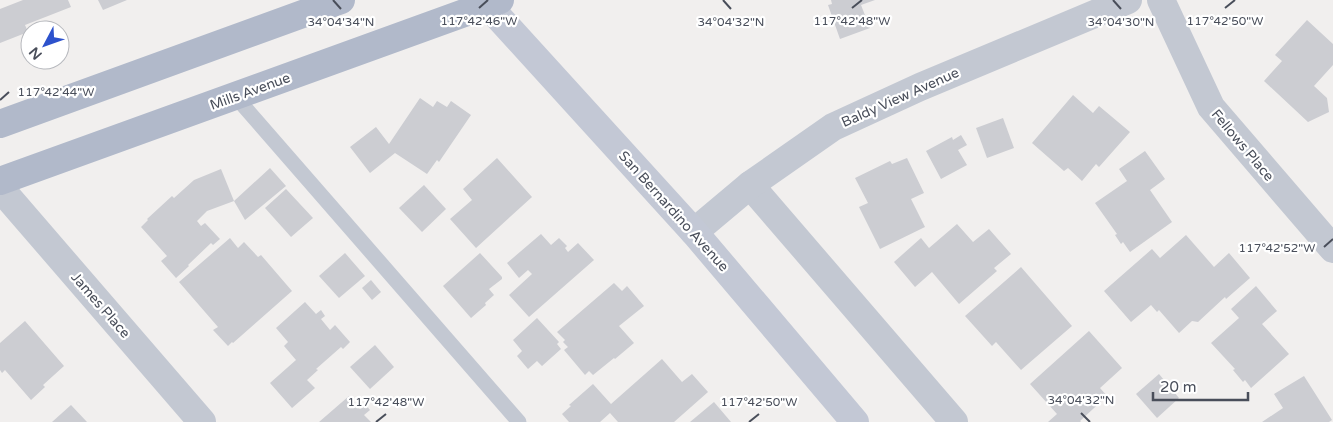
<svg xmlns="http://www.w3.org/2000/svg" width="1333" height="422" viewBox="0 0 1333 422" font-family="'Varela Round',sans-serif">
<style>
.building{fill:#cccdd2}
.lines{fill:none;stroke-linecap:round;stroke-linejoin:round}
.lane{stroke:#c3c8d2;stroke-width:15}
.street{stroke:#c3c8d2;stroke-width:28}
.secondary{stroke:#c3c8d5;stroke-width:28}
.primary{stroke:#b1b9ca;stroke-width:28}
.ticks{fill:none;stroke:#494e5a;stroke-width:2}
.labels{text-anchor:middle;stroke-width:4.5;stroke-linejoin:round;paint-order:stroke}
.street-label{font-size:14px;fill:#494e5a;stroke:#fff}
.ticks-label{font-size:12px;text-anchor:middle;fill:#494e5a;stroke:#fff;stroke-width:4.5;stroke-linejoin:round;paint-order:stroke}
</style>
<rect width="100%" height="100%" fill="#f1efee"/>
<g class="building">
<path d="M23,0H68L71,7L25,25L28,32L0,43V9Z"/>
<path d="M98,0H127L103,10Z"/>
<path d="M831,0H875L861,5L870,28L840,39L828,5L832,4Z"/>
<path d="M1307,20L1333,44V65L1314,86L1327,98L1329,112L1308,122L1264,81L1282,61L1275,55Z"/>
<path d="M1073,95L1093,113L1099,106L1130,132L1099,167L1096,164L1082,181L1068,168L1064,171L1032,143Z"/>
<path d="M420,98L433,107L437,101L447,107L451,101L471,115L439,162L437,160L427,174L395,153L370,173L350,147L376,127L389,144Z"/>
<path d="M1003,118L1014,148L987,158L976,128Z"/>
<path d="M961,135L967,145L958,150L967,165L941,179L926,151L952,137L953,140Z"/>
<path d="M1145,151L1165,179L1150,190L1172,222L1130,252L1123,242L1121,244L1115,235L1117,234L1095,203L1127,181L1119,169Z"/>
<path d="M497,158L532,197L476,248L450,219L472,200L463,189Z"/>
<path d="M907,158L924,193L911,199L925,227L880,249L859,207L868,203L855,178L890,161L892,164Z"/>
<path d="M270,168L286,186L245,220L234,201L207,211L197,221L201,226L205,223L220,239L213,245L211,243L188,265L189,266L176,278L161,261L167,256L141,227L148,220L147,219L172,196L174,198L194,180L221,169L234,201Z"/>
<path d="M424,185L446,209L422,232L399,208Z"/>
<path d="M286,189L313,218L291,237L265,208Z"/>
<path d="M957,224L973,242L989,229L1011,254L994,268L997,271L959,304L932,272L915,287L894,262L921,238L929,248Z"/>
<path d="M541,234L551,245L559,238L567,246L565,248L568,252L578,243L594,260L529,317L509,295L532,274L528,270L519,278L507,263Z"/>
<path d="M1186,235L1214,267L1229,253L1250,278L1226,299L1225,297L1198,322L1192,321L1179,333L1159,310L1157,312L1151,305L1131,322L1104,291L1152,249L1160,258Z"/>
<path d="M230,238L238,248L244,242L258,257L261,255L292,291L233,343L232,342L228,346L213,330L218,327L179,282Z"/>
<path d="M345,253L365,276L339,298L319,276Z"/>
<path d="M480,253L502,277V279L489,289L494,295L485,303L486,305L471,318L443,286Z"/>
<path d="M1021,267L1072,326L1021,370L996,342L992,346L965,316Z"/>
<path d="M371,280L381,292L372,300L362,288Z"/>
<path d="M614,283L622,291L627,286L644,306L619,326L634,343L615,359L614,358L593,375L589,371L585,375L564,350L568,347L563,342L565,340L557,332Z"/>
<path d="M1256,286L1277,311L1262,324L1289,354L1251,388L1245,380L1243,382L1233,370L1235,369L1211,343L1239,318L1231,309Z"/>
<path d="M305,302L316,314L321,310L325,316L321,319L330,330L335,325L350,342L343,349L341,347L316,369L318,370L307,380L315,388L292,408L270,383L296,360L284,346L288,342L276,328Z"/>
<path d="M537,318L559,342L557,344L561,349L542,366L537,361L528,369L517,356L522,351L513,340Z"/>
<path d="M25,321L64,366L43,385L45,387L31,400L5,370L2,373L0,370V343Z"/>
<path d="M1089,331L1122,368L1100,388L1107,396L1080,421L1081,422H1048L1057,414L1030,384Z"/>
<path d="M375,345L394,367L370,389L350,367Z"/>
<path d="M662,359L682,382L692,374L708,392L674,422H618L610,413L600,422H569L562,414L571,406L569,405L593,384L611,404Z"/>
<path d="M1159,374L1179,398L1157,418L1136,394Z"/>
<path d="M1304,376L1332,420L1329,422H1262L1283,408L1274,394Z"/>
<path d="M349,396L360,409L365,404L370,410L364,415L371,422H319Z"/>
<path d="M714,402L731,422H690Z"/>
<path d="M71,405L87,422H52Z"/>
</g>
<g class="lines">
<path class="lane" d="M235,96L519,422"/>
<g class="street">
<path d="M1161,0L1211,107L1333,249"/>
<path d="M750,185L954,422"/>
<path d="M0,188L202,422"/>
<path d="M694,232L750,185L833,127L920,87L1128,0"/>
</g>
<path class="secondary" d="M483,0L694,232L855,422"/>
<g class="primary">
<path d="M0,124L341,0"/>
<path d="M0,181L500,0"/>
</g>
</g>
<path class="ticks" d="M333,0L341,9M723,0L731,9M1113,0L1121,9M479,8L488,0M852,8L862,0M1225,8L1235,0M0,100L9,92M1324,247L1333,239M1081,413L1090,422M376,422L386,414M749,422L759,414"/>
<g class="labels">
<g class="street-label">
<text transform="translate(250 91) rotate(-20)" y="5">Mills Avenue</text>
<text transform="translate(900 97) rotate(-24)" y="5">Baldy View Avenue</text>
<text transform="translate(1243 145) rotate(50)" y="5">Fellows Place</text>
<text transform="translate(674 211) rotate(48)" y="5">San Bernardino Avenue</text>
<text transform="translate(101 305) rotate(49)" y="5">James Place</text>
</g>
</g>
<g class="ticks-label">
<text x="479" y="25">117°42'46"W</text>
<text x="852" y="25">117°42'48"W</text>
<text x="1225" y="25">117°42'50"W</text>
<text x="341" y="26">34°04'34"N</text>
<text x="731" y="26">34°04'32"N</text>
<text x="1121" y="26">34°04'30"N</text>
<text x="56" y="96">117°42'44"W</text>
<text x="1277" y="252">117°42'52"W</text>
<text x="1081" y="404">34°04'32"N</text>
<text x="386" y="406">117°42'48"W</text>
<text x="759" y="406">117°42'50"W</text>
</g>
<g transform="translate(45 45) rotate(229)"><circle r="24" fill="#ffffff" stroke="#b6b8bd"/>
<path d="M0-4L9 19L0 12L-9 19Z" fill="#2d52cc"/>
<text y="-8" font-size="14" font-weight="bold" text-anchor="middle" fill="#494e5a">N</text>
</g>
<path d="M1153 392v8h95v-8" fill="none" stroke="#494e5a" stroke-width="2.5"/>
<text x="1160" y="392" font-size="15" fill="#494e5a" stroke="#ffffff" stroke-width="4" paint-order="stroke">20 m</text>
</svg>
